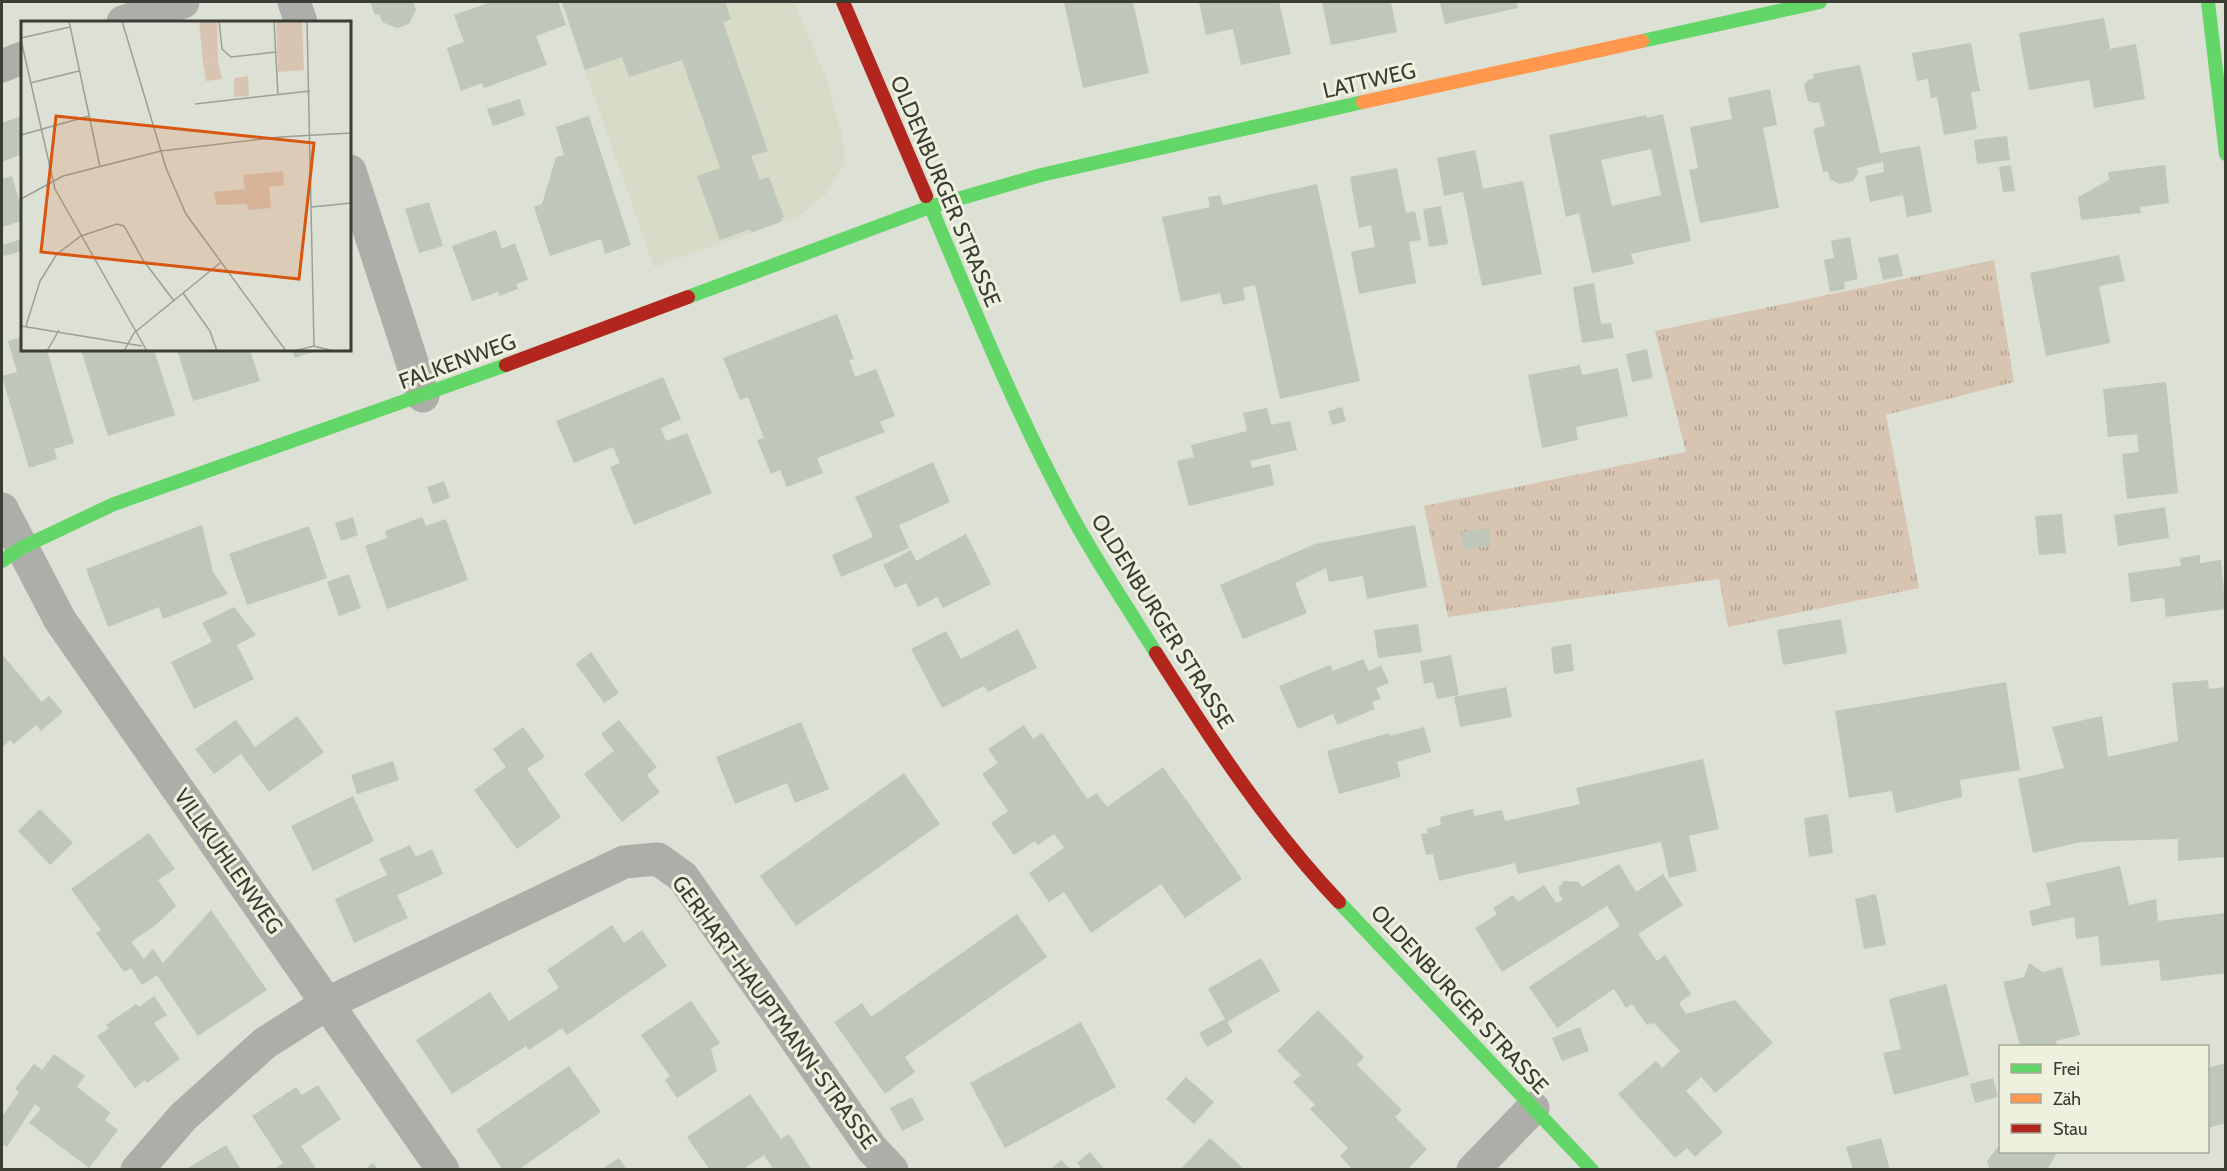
<svg xmlns="http://www.w3.org/2000/svg" width="2227" height="1171" viewBox="0 0 2227 1171" font-family="Cabin,sans-serif">
<style>
.built{fill:#d7dbc7}
.grass{fill:url(#grass-tufts)}
.building{fill:#bec7ba;fill-rule:evenodd}
.lines{fill:none;stroke-linecap:round;stroke-linejoin:round}
.street{stroke:#adada9;stroke-width:33}
.fast{stroke:#63d668;stroke-width:14}
.slow{stroke:#ff974d;stroke-width:14}
.jam{stroke:#b3261e;stroke-width:14}
.labels{text-anchor:middle;stroke-width:6;stroke-linejoin:round;paint-order:stroke}
.street-label{font-size:22px;fill:#3b3d35;stroke:#edf1dd}
.inset-road{fill:none;stroke:#9c9f95;stroke-width:1.5}
.view{fill:#d75610;fill-opacity:0.15;stroke:#d75610;stroke-width:3}
.inset-edge{fill:none;stroke:#3b3d35;stroke-width:3}
</style>
<defs>
<pattern id="grass-tufts" width="24" height="20" patternUnits="userSpaceOnUse" patternTransform="scale(1.5)"><rect width="24" height="20" fill="#d7c5b1"/><path d="M3 7l-1-3M5 7V3M7 7l1-3M15 17l-1-3M17 17v-4M19 17l1-3" fill="none" stroke="#b0a191"/></pattern>
</defs>
<rect width="100%" height="100%" fill="#dde0d5"/>
<path class="built" d="M561,2H794L828,82L843,140L845,162L826,194L799,216L654,267Z"/>
<path class="grass" d="M1994,260L2014,382L1886,415L1919,588L1728,627L1719,579L1448,617L1424,506L1686,452L1655,331Z"/>
<g class="building">
<path d="M370,2H413L416,10L409,24L397,28L382,22L379,14L375,15Z"/>
<path d="M491,2H558L566,25L536,36L547,65L484,88L482,83L461,91L447,48L464,42L454,15Z"/>
<path d="M562,2H725L731,19L723,22L768,151L751,156L760,180L769,177L784,217L781,218L782,221L751,233L750,229L720,240L697,176L720,168L682,60L629,77L622,57L585,70Z"/>
<path d="M1064,2H1133L1149,73L1083,88Z"/>
<path d="M1199,2H1279L1291,54L1241,65L1233,29L1206,35Z"/>
<path d="M1322,2H1391L1397,32L1331,45Z"/>
<path d="M1440,2H1516L1518,8L1445,24Z"/>
<path d="M2104,18L2110,49L2136,44L2145,99L2094,108L2089,80L2029,90L2019,33Z"/>
<path d="M1971,43L1980,91L1971,92L1977,129L1944,135L1937,97L1931,98L1928,79L1917,81L1912,53Z"/>
<path d="M1860,65L1880,153L1920,146L1932,212L1907,217L1903,195L1870,202L1865,176L1884,172L1883,162L1857,168L1858,173L1853,181L1839,184L1830,179L1828,171L1823,172L1813,129L1825,126L1819,102L1814,103L1808,101L1804,85L1808,80L1814,78L1813,74Z"/>
<path d="M1770,89L1777,125L1763,128L1779,208L1700,223L1689,170L1698,168L1690,127L1732,119L1728,98Z"/>
<path d="M520,99L525,115L493,126L487,109Z"/>
<path d="M1663,114L1691,241L1631,254L1634,264L1592,273L1579,213L1566,217L1549,135L1646,115L1647,118ZM1651,149L1661,195L1612,206L1601,160Z"/>
<path d="M22,116V154L2,162V123Z"/>
<path d="M589,116L631,245L605,254L601,239L550,256L534,207L542,204L556,157L564,155L556,127Z"/>
<path d="M2007,136L2010,160L1977,164L1974,140Z"/>
<path d="M1475,150L1483,189L1523,181L1542,274L1482,286L1463,192L1444,196L1437,158Z"/>
<path d="M2011,165L2015,191L2003,192L1999,167Z"/>
<path d="M2165,165L2169,203L2140,207L2141,213L2081,220L2078,197L2109,180L2108,172Z"/>
<path d="M1397,168L1406,213L1415,211L1421,240L1409,242L1416,283L1359,294L1351,252L1375,247L1371,225L1359,228L1350,177Z"/>
<path d="M12,176L22,211V221L2,227V179Z"/>
<path d="M1317,184L1360,381L1280,399L1255,285L1243,288L1245,300L1223,305L1220,293L1181,302L1162,217L1210,207L1208,197L1220,195L1223,205Z"/>
<path d="M429,202L443,246L419,253L405,209Z"/>
<path d="M1441,206L1448,244L1429,247L1423,209Z"/>
<path d="M496,230L502,249L515,243L528,280L516,284L518,289L499,296L498,292L472,301L452,246Z"/>
<path d="M1850,237L1858,279L1844,282L1845,289L1830,292L1824,260L1834,258L1831,241Z"/>
<path d="M22,239V251L4,256L2,245Z"/>
<path d="M1898,254L1903,276L1883,280L1878,258Z"/>
<path d="M2119,255L2125,281L2099,286L2110,343L2046,356L2030,273Z"/>
<path d="M1594,283L1601,324L1611,323L1614,338L1582,343L1573,287Z"/>
<path d="M837,314L854,359L849,360L855,377L876,369L895,416L880,422L885,432L817,458L823,473L787,487L780,470L771,474L757,440L764,438L748,397L740,400L723,358Z"/>
<path d="M22,337V350H47L74,443L54,449L57,459L29,468L2,376L17,372L8,341Z"/>
<path d="M1647,349L1653,378L1632,382L1626,354Z"/>
<path d="M81,350H154L175,415L108,436Z"/>
<path d="M177,350H250L260,381L193,401Z"/>
<path d="M292,350H319L295,358Z"/>
<path d="M1580,365L1582,375L1618,368L1628,416L1576,427L1578,440L1542,448L1528,375Z"/>
<path d="M663,377L681,419L661,428L666,441L687,433L712,493L634,525L610,467L620,463L613,447L574,463L556,421Z"/>
<path d="M2166,382L2178,493L2127,499L2122,454L2139,452L2137,434L2108,437L2103,389Z"/>
<path d="M1342,407L1346,421L1332,425L1328,411Z"/>
<path d="M1267,408L1271,425L1290,421L1297,450L1250,461L1252,468L1270,464L1274,485L1189,506L1177,461L1194,457L1191,445L1247,431L1243,413Z"/>
<path d="M933,462L950,502L899,525L909,548L841,577L832,555L873,537L855,497Z"/>
<path d="M444,481L450,498L433,504L427,487Z"/>
<path d="M2165,507L2169,538L2118,546L2114,515Z"/>
<path d="M2062,514L2066,553L2039,555L2035,516Z"/>
<path d="M353,517L358,535L341,541L335,523Z"/>
<path d="M422,517L426,526L446,519L468,580L387,609L365,546L387,538L385,531Z"/>
<path d="M202,525L213,572L228,594L163,619L159,607L108,627L86,569Z"/>
<path d="M1415,525L1427,587L1367,599L1363,576L1329,582L1326,568L1295,583L1307,613L1243,639L1220,585L1315,544Z"/>
<path d="M309,526L327,578L247,605L229,554Z"/>
<path d="M1489,528L1491,546L1464,550L1461,532Z"/>
<path d="M966,534L991,584L943,608L937,597L918,607L906,583L895,588L883,565L911,550L916,561Z"/>
<path d="M2200,555V563L2221,560L2226,609L2166,617L2164,598L2131,602L2128,573L2181,566L2180,558Z"/>
<path d="M349,574L361,608L339,616L327,582Z"/>
<path d="M234,607L256,635L237,645L254,679L194,709L171,662L212,642L202,623Z"/>
<path d="M1841,619L1847,653L1783,665L1777,630Z"/>
<path d="M1418,624L1422,652L1378,658L1374,630Z"/>
<path d="M1018,629L1037,668L988,692L984,686L942,708L911,649L946,631L961,659Z"/>
<path d="M1571,644L1574,671L1554,674L1551,647Z"/>
<path d="M591,652L619,693L604,703L576,664Z"/>
<path d="M2,654L42,702L49,696L63,712L41,731L36,725L14,744L10,740L2,748Z"/>
<path d="M1451,655L1459,695L1437,699L1433,682L1424,684L1420,661Z"/>
<path d="M1363,659L1369,671L1381,665L1389,683L1376,688L1381,699L1372,702L1375,709L1337,725L1333,714L1298,729L1279,686L1330,665L1333,671Z"/>
<path d="M2208,680L2209,689L2226,687V857L2178,861V839L2081,842L2033,853L2018,779L2064,768L2052,727L2102,716L2108,757L2178,741L2172,683Z"/>
<path d="M2006,682L2020,770L1960,780L1962,797L1896,813L1892,791L1849,798L1835,711Z"/>
<path d="M1506,687L1512,717L1460,727L1454,697Z"/>
<path d="M297,716L324,752L269,792L241,754L214,774L195,749L236,720L255,747Z"/>
<path d="M619,720L657,767L647,775L660,792L622,822L584,774L614,751L601,734Z"/>
<path d="M801,722L829,789L795,803L787,783L735,804L716,757Z"/>
<path d="M1024,725L1033,739L1042,733L1087,799L1097,793L1107,807L1163,767L1242,879L1185,918L1161,884L1091,933L1064,892L1049,902L1029,873L1064,848L1054,834L1038,845L1035,841L1014,855L991,823L1008,811L982,774L998,763L988,749Z"/>
<path d="M523,727L545,757L527,769L561,817L517,849L474,790L506,767L493,749Z"/>
<path d="M1424,727L1431,752L1397,762L1401,777L1339,794L1327,751L1389,733L1390,736Z"/>
<path d="M1703,759L1719,829L1689,836L1697,871L1669,878L1661,842L1518,874L1515,863L1439,881L1433,854L1426,855L1421,834L1428,833L1426,829L1441,825L1440,817L1473,809L1474,816L1502,810L1505,821L1580,804L1576,788Z"/>
<path d="M393,761L399,780L357,794L351,775Z"/>
<path d="M904,773L940,824L796,926L760,876Z"/>
<path d="M353,796L374,841L313,871L291,826Z"/>
<path d="M40,809L73,843L50,865L18,831Z"/>
<path d="M1828,814L1833,853L1809,857L1804,818Z"/>
<path d="M149,833L175,869L158,880L176,906L157,924L131,942L144,959L153,949L163,963L211,910L267,990L198,1036L157,975L142,985L131,968L124,972L96,933L101,930L71,889Z"/>
<path d="M410,845L416,857L432,849L443,874L397,895L408,918L354,943L335,899L387,875L379,859Z"/>
<path d="M1619,864L1636,892L1663,874L1683,905L1638,934L1657,961L1665,955L1691,994L1679,1003L1686,1014L1735,1000L1773,1043L1715,1093L1701,1077L1686,1091L1723,1132L1695,1157L1687,1148L1675,1158L1618,1094L1656,1061L1662,1068L1680,1051L1654,1023L1647,1025L1632,1004L1626,1008L1614,989L1557,1028L1529,987L1620,926L1607,906L1502,972L1475,928L1497,914L1493,908L1513,895L1518,902L1544,885L1556,903L1563,900L1559,894V887L1564,881L1579,882L1582,887Z"/>
<path d="M2120,866L2129,905L2156,899L2158,921L2226,913V973L2161,981L2159,960L2101,966L2098,936L2076,939L2074,917L2032,926L2029,911L2051,905L2046,883Z"/>
<path d="M1876,894L1886,945L1864,949L1855,899Z"/>
<path d="M1017,914L1047,957L905,1057L915,1072L885,1094L834,1022L862,1003L871,1017Z"/>
<path d="M612,925L624,943L642,930L667,966L567,1035L562,1028L529,1050L526,1046L452,1094L416,1040L490,992L509,1021L559,988L547,970Z"/>
<path d="M1261,958L1280,991L1227,1022L1233,1032L1207,1047L1199,1033L1225,1019L1208,989Z"/>
<path d="M2029,963L2043,972L2062,967L2080,1035L2056,1041L2057,1046H2020L2003,982L2024,977Z"/>
<path d="M1946,984L1969,1075L1894,1095L1883,1053L1901,1049L1889,999Z"/>
<path d="M154,996L167,1015L154,1023L180,1059L147,1083L145,1080L135,1088L97,1036L109,1028L106,1025L136,1004L139,1007Z"/>
<path d="M691,1001L720,1043L711,1049L717,1071L677,1098L665,1080L670,1076L641,1035Z"/>
<path d="M1318,1010L1364,1057L1357,1065L1402,1110L1395,1117L1427,1149L1407,1170H1353L1340,1156L1348,1148L1310,1109L1315,1105L1293,1082L1301,1075L1277,1051Z"/>
<path d="M1081,1022L1116,1087L1005,1148L970,1083Z"/>
<path d="M1580,1027L1589,1051L1562,1061L1552,1038Z"/>
<path d="M54,1054L85,1076L77,1087L111,1113L105,1120L118,1130L89,1168L29,1123L41,1109L35,1104L7,1147L2,1144V1117L19,1092L15,1089L34,1064L42,1070Z"/>
<path d="M2226,1063V1123L2208,1128V1068Z"/>
<path d="M569,1066L601,1112L518,1170H503L476,1130Z"/>
<path d="M1186,1077L1214,1102L1194,1124L1166,1099Z"/>
<path d="M1993,1078L1998,1097L1975,1103L1970,1084Z"/>
<path d="M318,1085L341,1119L301,1146L317,1170H273L283,1163L252,1116L296,1087L302,1095Z"/>
<path d="M750,1094L781,1139L789,1134L812,1170H774L764,1155L742,1170H710L687,1137Z"/>
<path d="M912,1097L924,1120L902,1131L890,1108Z"/>
<path d="M1210,1138L1245,1170H1180Z"/>
<path d="M1881,1138L1890,1170H1853L1846,1147Z"/>
<path d="M2000,1144V1152H2057L2047,1170H1990L1987,1161Z"/>
<path d="M226,1145L241,1170H190L188,1168Z"/>
<path d="M1090,1152L1105,1170H1083L1077,1163Z"/>
<path d="M619,1158L627,1170H601Z"/>
<path d="M1061,1160L1071,1170H1050Z"/>
<path d="M373,1163L378,1170H364Z"/>
</g>
<g class="lines">
<g class="street">
<path d="M294,2L301,22"/>
<path d="M123,22L183,2"/>
<path d="M2,66L22,58"/>
<path d="M350,171L423,396"/>
<path d="M2,509L60,620L443,1170"/>
<path d="M137,1170L183,1117L265,1043L328,1003L624,862L658,859L683,877L872,1149L892,1170"/>
<path d="M1473,1170L1533,1108"/>
</g>
<g class="fast">
<path d="M2208,2L2226,154"/>
<path d="M1642,41L1820,2"/>
<path d="M926,196C967,292 1006,389 1054,482C1083,541 1121,597 1156,653"/>
<path d="M688,297L930,207L1041,175L1363,102"/>
<path d="M2,561L23,547L114,504L506,365"/>
<path d="M1339,902L1592,1170"/>
</g>
<path class="slow" d="M1363,102L1642,41"/>
<g class="jam">
<path d="M843,2L926,196"/>
<path d="M506,365L688,297"/>
<path d="M1156,653C1211,740 1268,827 1339,902"/>
</g>
</g>
<g class="labels">
<g class="street-label">
<text transform="translate(1369 80) rotate(-13)" y="8">LATTWEG</text>
<text transform="translate(946 191) rotate(67)" y="8">OLDENBURGER STRASSE</text>
<text transform="translate(457 361) rotate(-20)" y="8">FALKENWEG</text>
<text transform="translate(1163 621) rotate(58)" y="8">OLDENBURGER STRASSE</text>
<text transform="translate(229 861) rotate(55)" y="8">VILLKUHLENWEG</text>
<text transform="translate(1460 999) rotate(47)" y="8">OLDENBURGER STRASSE</text>
<text transform="translate(775 1012) rotate(54)" y="8">GERHART-HAUPTMANN-STRASSE</text>
</g>
</g>
<g transform="translate(21 21)">
<rect width="330" height="330" fill="#dde0d5"/>
<path d="M178,0H196L197,41L182,42ZM255,0H281L283,49L257,51ZM227,55L228,75L213,76V57ZM262,150L263,164L248,166L250,187L227,189L226,183L195,184L193,171L224,168L222,154Z" fill="#d7c5b1"/>
<path d="M197,41L201,58L185,60L182,42Z" fill="#d7c5b1"/>
<path class="inset-road" d="M48,0L79,146M101,0L145,147L165,193L265,330M198,0L201,28L210,36L255,31M253,0L257,74M286,0L293,325M0,17L49,6M0,19L34,168L126,330M9,62L58,50M174,83L289,70M0,114L68,95M140,130L259,116L330,112M0,178L42,155L140,130M291,186L330,182M162,272L189,310L196,330M0,305L121,325M5,305L19,260L36,233L60,215L96,203L103,205L122,239L153,280M26,330L38,309M103,330L113,312L199,242M273,330L293,325L312,330"/>
<path class="view" d="M35,95L293,122L278,258L20,231Z"/>
<rect width="330" height="330" class="inset-edge"/>
</g>
<rect width="2227" height="1171" fill="none" stroke="#3b3d35" stroke-width="6"/>
<rect x="1999" y="1045" width="210" height="108" fill="#edf1dd" stroke="#a6a99a" stroke-width="1.5"/>
<rect x="2011" y="1064" width="30" height="9" fill="#63d668" stroke="#a6a99a" stroke-width="1.5"/>
<text x="2053" y="1075" font-size="18" fill="#3b3d35">Frei</text>
<rect x="2011" y="1094" width="30" height="9" fill="#ff974d" stroke="#a6a99a" stroke-width="1.5"/>
<text x="2053" y="1105" font-size="18" fill="#3b3d35">Zäh</text>
<rect x="2011" y="1124" width="30" height="9" fill="#b3261e" stroke="#a6a99a" stroke-width="1.5"/>
<text x="2053" y="1135" font-size="18" fill="#3b3d35">Stau</text>
</svg>
